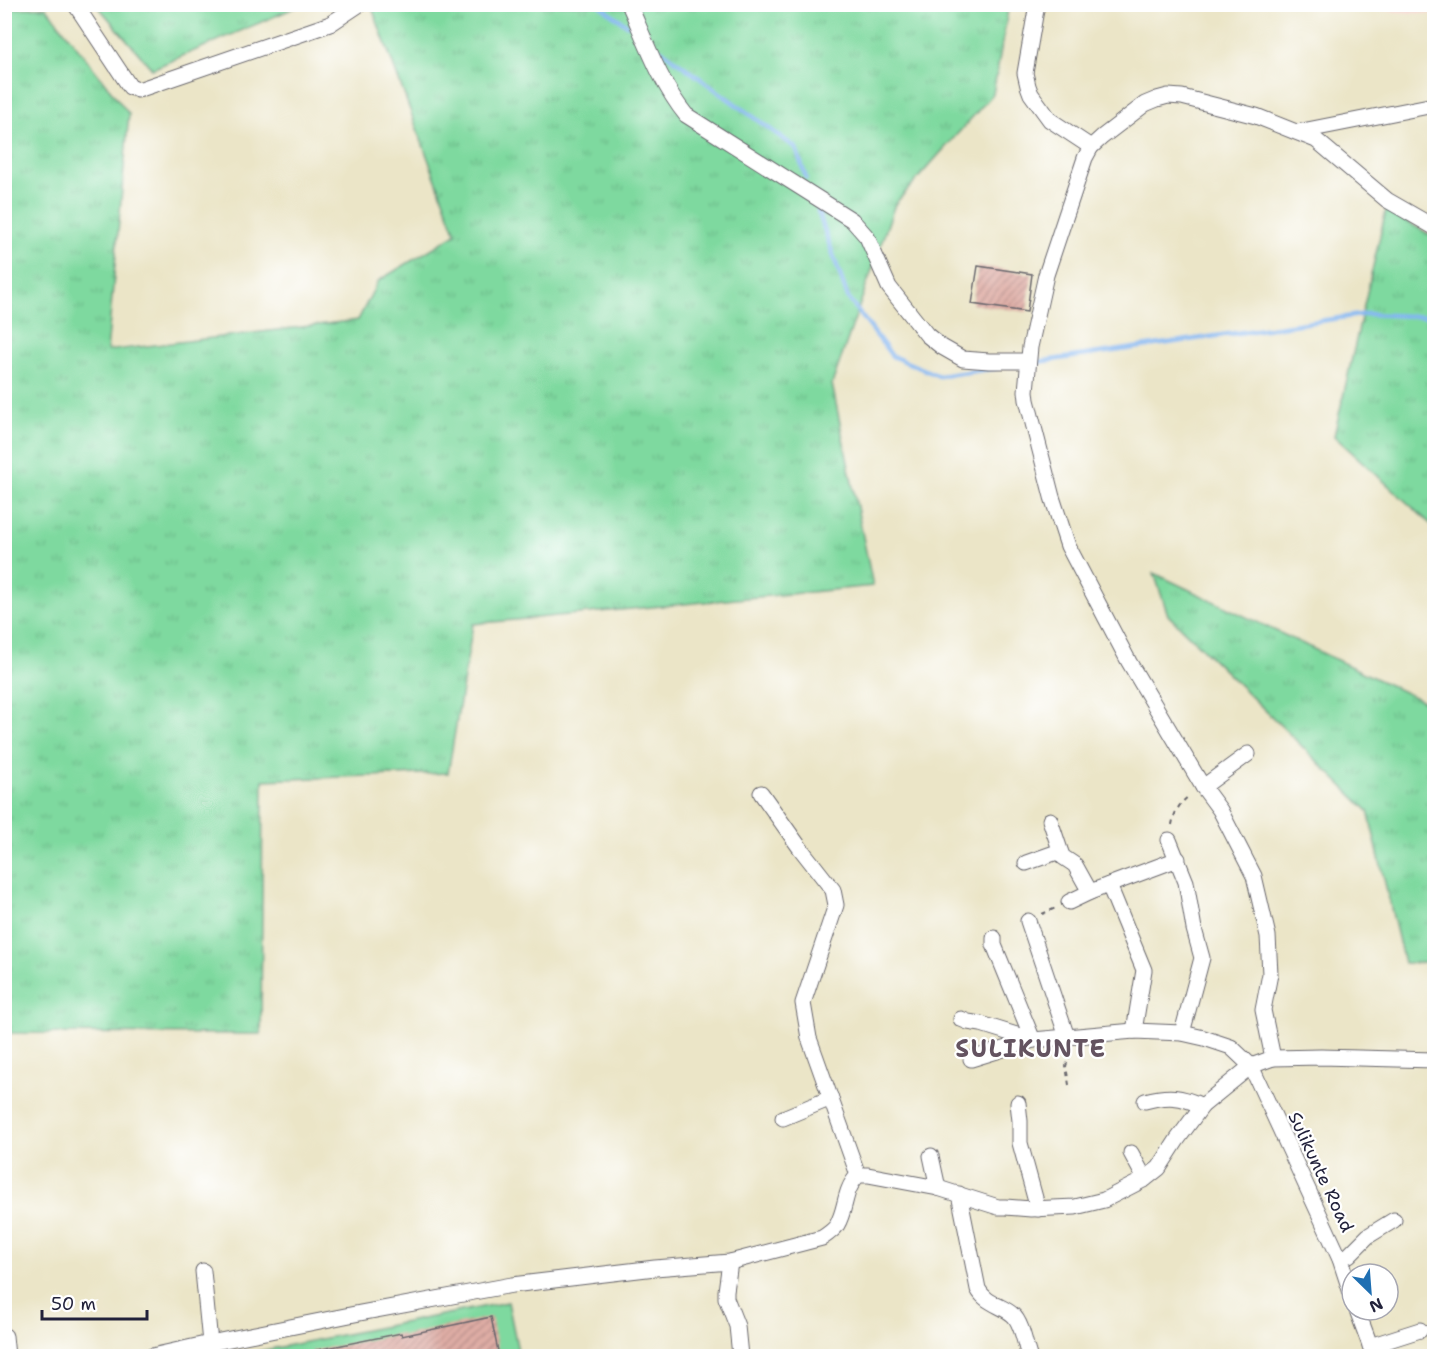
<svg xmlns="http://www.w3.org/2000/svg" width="1439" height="1361" viewBox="0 0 1439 1361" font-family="'Shantell Sans',sans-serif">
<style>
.built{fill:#f7d0cf}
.grass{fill:url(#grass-tufts);stroke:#507e6d;stroke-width:1.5}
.pitch{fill:#7ed99f;stroke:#507e6d;stroke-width:1.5}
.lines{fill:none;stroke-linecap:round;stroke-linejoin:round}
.stream{stroke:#83b6f0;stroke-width:4.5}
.building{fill:url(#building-hatch)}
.minor-casing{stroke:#68666c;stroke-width:17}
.path{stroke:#68666c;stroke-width:2;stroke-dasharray:4.5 4.5;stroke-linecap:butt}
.minor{stroke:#fff;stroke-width:15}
.labels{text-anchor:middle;stroke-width:4.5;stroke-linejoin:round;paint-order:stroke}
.street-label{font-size:18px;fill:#22223b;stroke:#fff}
.district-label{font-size:24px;font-weight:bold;letter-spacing:1.5px;fill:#645360;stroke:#fff}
</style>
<defs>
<pattern id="grass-tufts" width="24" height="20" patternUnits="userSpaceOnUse" patternTransform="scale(1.5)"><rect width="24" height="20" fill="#7ed99f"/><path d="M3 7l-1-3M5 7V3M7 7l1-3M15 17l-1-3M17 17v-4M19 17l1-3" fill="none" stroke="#6dba8a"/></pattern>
<pattern id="building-hatch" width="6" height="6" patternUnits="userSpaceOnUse" patternTransform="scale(1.5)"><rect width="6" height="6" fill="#dfada5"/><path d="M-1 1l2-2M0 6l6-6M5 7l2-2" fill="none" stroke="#b48c88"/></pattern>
</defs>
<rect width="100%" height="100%" fill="#fff"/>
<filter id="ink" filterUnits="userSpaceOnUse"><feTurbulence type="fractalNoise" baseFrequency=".0167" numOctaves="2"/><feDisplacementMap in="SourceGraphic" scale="12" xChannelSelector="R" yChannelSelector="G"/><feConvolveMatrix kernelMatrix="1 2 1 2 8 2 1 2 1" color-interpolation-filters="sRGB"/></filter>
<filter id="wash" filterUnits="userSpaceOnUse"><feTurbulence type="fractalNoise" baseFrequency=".008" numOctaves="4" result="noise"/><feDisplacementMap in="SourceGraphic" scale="24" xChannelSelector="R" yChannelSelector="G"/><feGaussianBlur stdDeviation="1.35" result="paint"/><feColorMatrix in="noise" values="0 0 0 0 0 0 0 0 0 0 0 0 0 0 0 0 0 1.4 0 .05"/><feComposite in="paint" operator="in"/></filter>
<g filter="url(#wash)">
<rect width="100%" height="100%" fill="#ebe5c7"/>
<path class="built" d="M1302,5H1434V13L1430,14Z"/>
<g class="grass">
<path d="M97,5H301L152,69Z"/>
<path d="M371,5H1009L993,94L895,204L832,384L873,586L473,624L448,773L263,780L261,1034L5,1033L4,9L46,7L129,114L107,351L358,320L378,281L456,234Z"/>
<path d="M1386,210L1434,237V527L1334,436Z"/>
<path d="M1154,573L1425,702L1434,682V963H1404L1368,811L1168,615Z"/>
</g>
<path class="pitch" d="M508,1302L519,1356H241L240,1355Z"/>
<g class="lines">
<g class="stream">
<path d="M598,4L627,25"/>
<path d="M661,50L796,148L806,178"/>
<path d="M818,211L848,298L892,356L939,376L996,368"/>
<path d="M1031,363L1367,314L1434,317"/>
</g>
</g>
<g id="blocks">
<g class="building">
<path d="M978,266L1032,274L1027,312L972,304Z"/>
<path d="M491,1317L499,1356H312V1351L401,1333L402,1336Z"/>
</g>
</g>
</g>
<g filter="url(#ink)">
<use href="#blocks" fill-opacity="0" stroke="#68666c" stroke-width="1.5"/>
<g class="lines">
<defs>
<g id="minor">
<path d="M75,4L130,87L138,90L330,24L360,4"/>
<path d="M629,4C646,42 660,83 686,115L852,220L867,237L889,287L927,335L942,347L963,359L989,361H1028"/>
<path d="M1037,4L1025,73L1028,86L1031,94L1050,120L1091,147"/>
<path d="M1297,132L1434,105"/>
<path d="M1203,787L1248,754"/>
<path d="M761,793L800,848L833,890L836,905L803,1003L809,1038L858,1175"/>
<path d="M1050,820L1061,853L1063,857L1075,865L1090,892"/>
<path d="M1169,840L1186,882L1194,929L1202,958L1182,1033"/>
<path d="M1026,863L1060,851"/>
<path d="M1109,885L1144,970L1134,1031"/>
<path d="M1069,902L1090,892L1178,859"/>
<path d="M1028,921L1067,1037"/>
<path d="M961,1019L968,1022L981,1024L1033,1040L1134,1031L1182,1033L1204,1038L1231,1047L1251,1066L1340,1259L1352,1296"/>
<path d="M1273,1058L1321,1057L1434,1060"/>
<path d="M971,1059L1033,1040L994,945V938"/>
<path d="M1145,1101C1168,1095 1181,1096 1202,1106"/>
<path d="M1018,1103L1020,1121V1143L1038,1209"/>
<path d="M783,1118L831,1098"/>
<path d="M1131,1153L1145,1179"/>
<path d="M931,1156L938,1188"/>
<path d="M959,1194L978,1289C986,1304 1002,1305 1013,1315C1022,1323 1025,1345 1029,1356"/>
<path d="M1340,1259L1349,1255L1368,1236L1394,1220"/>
<path d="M730,1262L726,1291V1298L737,1326L740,1356"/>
<path d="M203,1271L210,1343"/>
<path d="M1357,1310L1374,1356"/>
<path d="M5,1336L7,1356"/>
<path d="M1370,1346L1420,1330"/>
<path d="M152,1356L210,1343L360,1313L512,1285L655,1268L730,1262L822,1238C828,1234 834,1230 837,1225C847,1208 843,1191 858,1175H868L938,1188L998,1207H1005L1031,1209L1075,1207L1104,1200L1145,1179L1159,1168L1177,1140L1202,1106L1251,1066L1273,1058L1263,1010L1270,974L1268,936L1254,876L1220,810L1203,787L1129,662L1068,546L1052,497L1027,400L1026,391L1030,347L1046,275L1085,158L1091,147L1102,137L1145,104L1157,99L1168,96L1182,97L1256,116L1316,140L1387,200L1434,227"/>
</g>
</defs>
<use href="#minor" class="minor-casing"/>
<g class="path">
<path d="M1172,825C1174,812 1180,803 1190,795"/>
<path d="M1042,914L1056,908"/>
<path d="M1069,1085L1066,1066L1069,1058V1052"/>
</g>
<use href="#minor" class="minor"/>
</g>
</g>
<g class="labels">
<g class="street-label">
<text transform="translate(1321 1172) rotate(65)" y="6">Sulikunte Road</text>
</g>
<g class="district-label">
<text x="1031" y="1057">SULIKUNTE</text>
</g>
</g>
<rect width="1439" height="1361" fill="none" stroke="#fff" stroke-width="24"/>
<g transform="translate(1370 1292) rotate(155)"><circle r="28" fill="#ffffff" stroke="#a7a7b1" stroke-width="1.5"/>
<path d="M0-4.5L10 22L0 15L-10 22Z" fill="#1f6fb2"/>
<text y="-9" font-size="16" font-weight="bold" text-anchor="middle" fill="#22223b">N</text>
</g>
<path d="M42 1310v9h105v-9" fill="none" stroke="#22223b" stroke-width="3"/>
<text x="51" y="1310" font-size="18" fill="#22223b" stroke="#ffffff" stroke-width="4.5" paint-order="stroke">50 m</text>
</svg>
